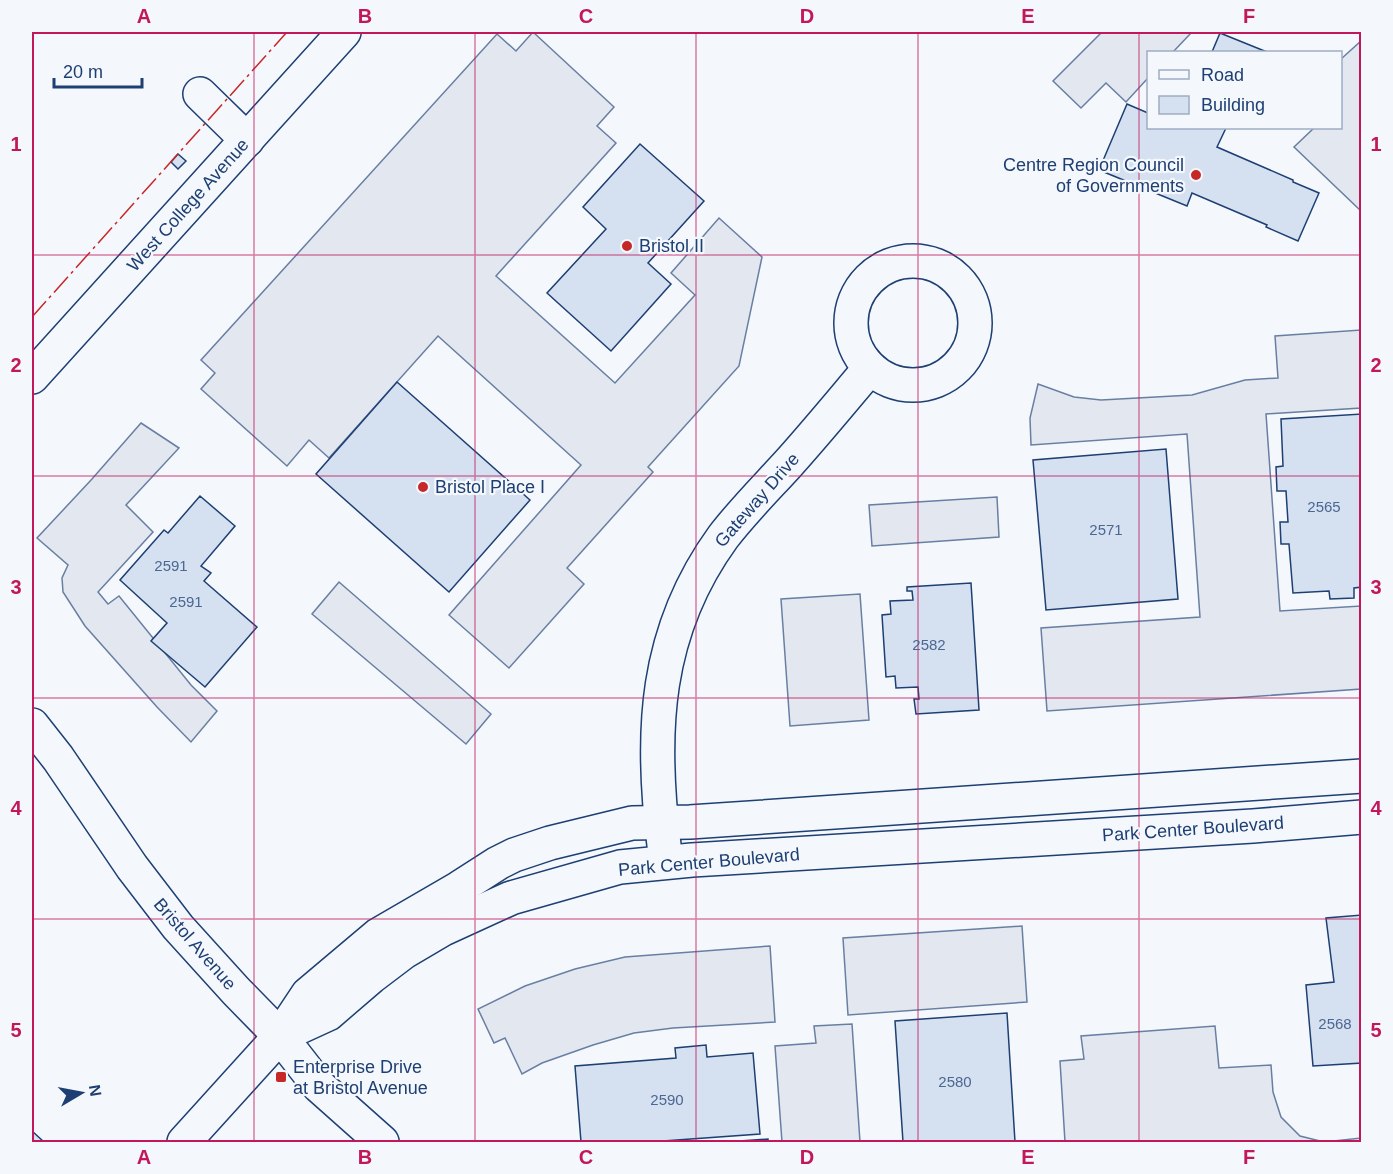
<svg xmlns="http://www.w3.org/2000/svg" width="1393" height="1174" viewBox="0 0 1393 1174" font-family="Arial,sans-serif">
<style>
.parking{fill:#e3e8f0;stroke:#687fa3;stroke-width:1.5}
.building{fill:#d5e0f0;stroke:#1d3f73;stroke-width:1.5}
.lines{fill:none;stroke-linecap:round;stroke-linejoin:round}
.minor-casing{stroke:#1d3f73;stroke-width:36}
.major-casing{stroke:#1d3f73;stroke-width:36}
.minor{stroke:#f4f7fb;stroke-width:33}
.major{stroke:#f4f7fb;stroke-width:33}
.power{stroke:#c62828;stroke-width:1.5;stroke-dasharray:21 4.5 3 4.5;stroke-linecap:butt}
.grid{fill:none;stroke:#c2185b;stroke-width:1.5;stroke-opacity:0.55}
.poi-dot{fill:#c62828;stroke:#f4f7fb;stroke-width:2}
.labels{text-anchor:middle;stroke-width:4.5;stroke-linejoin:round;paint-order:stroke}
.number-label{font-size:15px;fill:#4b6792}
.poi-label{font-size:18px;fill:#1d3f73;stroke:#f4f7fb;text-anchor:start}
.street-label{font-size:18px;fill:#1d3f73;stroke:#f4f7fb}
.neatline{fill:none;stroke:#c2185b;stroke-width:2}
.grid-label{font-size:20px;text-anchor:middle;font-weight:bold;fill:#c2185b}
</style>
<rect width="100%" height="100%" fill="#f4f7fb"/>
<g class="parking">
<path d="M533,32L614,107L597,126L616,143L496,276L615,383L695,295L671,273L719,218L762,257L739,366L648,467L653,472L567,568L584,584L509,668L449,615L581,465L438,336L329,458L309,440L287,466L201,389L215,373L201,360L497,34L516,51Z"/>
<path d="M1102,32H1189L1191,33L1173,52H1148V78L1126,102L1106,83L1081,108L1053,81Z"/>
<path d="M1361,41V211L1294,147L1314,128H1340L1341,59Z"/>
<path d="M1361,330V408L1266,414L1280,611L1361,606V689L1047,711L1041,628L1200,617L1187,434L1031,445L1030,418L1038,384L1074,397L1101,400L1192,395L1245,380L1278,378L1275,336Z"/>
<path d="M141,423L179,448L126,505L153,532L98,592L108,604L119,596L191,685L217,711L191,742L157,707L85,626L63,592L62,578L68,565L37,538L92,479Z"/>
<path d="M997,497L999,537L872,546L869,505Z"/>
<path d="M339,582L491,714L466,744L312,614Z"/>
<path d="M860,594L869,720L790,726L781,599Z"/>
<path d="M1022,926L1027,1002L848,1015L843,938Z"/>
<path d="M770,946L775,1022L673,1028L634,1033L593,1045L542,1063L522,1074L505,1038L494,1043L478,1009L525,986L575,969L625,957Z"/>
<path d="M852,1024L860,1142H782L775,1046L816,1043L814,1026Z"/>
<path d="M1215,1026L1219,1068L1271,1065L1273,1092L1281,1117L1300,1136L1324,1142L1361,1138V1142H1065L1060,1061L1084,1059L1081,1036Z"/>
</g>
<g class="building">
<path d="M1220,33L1267,52H1212Z"/>
<path d="M1127,104L1148,113V128H1226L1217,147L1293,180V182L1319,193L1298,241L1266,227L1267,225L1192,193L1187,206L1099,170Z"/>
<path d="M640,144L704,201L648,263L671,284L611,351L547,293L606,229L583,207Z"/>
<path d="M178,154L186,161L178,169L171,162Z"/>
<path d="M397,382L530,500L449,592L316,474Z"/>
<path d="M1362,414V587L1354,588V598L1330,599L1329,591L1293,593L1289,544H1281L1280,522H1288L1286,491H1277L1276,467L1283,466L1281,419Z"/>
<path d="M1166,449L1178,599L1046,610L1033,460Z"/>
<path d="M200,496L235,526L201,566L211,573L204,581L257,627L205,687L151,641L167,623L120,580L164,530L168,533Z"/>
<path d="M971,583L979,710L916,714L914,699H919L918,687L896,688L895,676L886,677L882,615L891,614L890,601L913,600L912,591H907V587Z"/>
<path d="M1362,915V1063L1313,1066L1306,985L1334,982L1326,918Z"/>
<path d="M1007,1013L1015,1142H903L895,1021Z"/>
<path d="M706,1045L707,1057L753,1053L760,1134L649,1142H581L575,1066L676,1058L675,1048Z"/>
<path d="M32,1131L44,1142H32Z"/>
<path d="M768,1139V1142H725Z"/>
</g>
<g class="lines">
<defs>
<g id="minor">
<path d="M200,94L247,140"/>
<circle cx="913" cy="323" r="62"/>
<path d="M32,725L58,758L132,867L178,927L236,991L280,1036L319,1086L382,1142"/>
<path d="M664,845C650,733 654,632 723,537C742,512 766,488 787,465C815,434 842,401 870,368"/>
<path d="M280,1036L328,1014L371,977L404,952L443,929L511,898L620,867L692,860L1253,826L1362,817"/>
<path d="M184,1142L280,1036L308,994L378,935L459,888L498,863L514,855L550,843L632,823L690,822L1362,776"/>
</g>
<path id="major" d="M32,377L344,32"/>
</defs>
<use href="#minor" class="minor-casing"/>
<use href="#major" class="major-casing"/>
<use href="#minor" class="minor"/>
<use href="#major" class="major"/>
<path class="power" d="M32,317L287,32"/>
</g>
<path class="grid" d="M254,32V1142M475,32V1142M696,32V1142M918,32V1142M1139,32V1142M32,255H1362M32,476H1362M32,698H1362M32,919H1362"/>
<g class="poi-dot">
<circle cx="1196" cy="175" r="6"/>
<circle cx="627" cy="246" r="6"/>
<circle cx="423" cy="487" r="6"/>
<rect x="275" y="1071" width="12" height="12" rx="3"/>
</g>
<g class="labels">
<g class="number-label">
<text x="1324" y="512">2565</text>
<text x="1106" y="535">2571</text>
<text x="171" y="571">2591</text>
<text x="186" y="607">2591</text>
<text x="929" y="650">2582</text>
<text x="1335" y="1029">2568</text>
<text x="955" y="1087">2580</text>
<text x="667" y="1105">2590</text>
</g>
<g class="poi-label">
<text x="1184" y="171" text-anchor="end">Centre Region Council<tspan x="1184" dy="21">of Governments</tspan></text>
<text x="639" y="252">Bristol II</text>
<text x="435" y="493">Bristol Place I</text>
<text x="293" y="1073">Enterprise Drive<tspan x="293" dy="21">at Bristol Avenue</tspan></text>
</g>
<g class="street-label">
<text transform="translate(188 205) rotate(-48)" y="6">West College Avenue</text>
<text transform="translate(757 500) rotate(-49)" y="6">Gateway Drive</text>
<text transform="translate(1193 829) rotate(-4)" y="6">Park Center Boulevard</text>
<text transform="translate(709 862) rotate(-5)" y="6">Park Center Boulevard</text>
<text transform="translate(195 944) rotate(49)" y="6">Bristol Avenue</text>
</g>
</g>
<rect width="1393" height="1174" fill="none" stroke="#f4f7fb" stroke-width="66"/>
<rect x="1147" y="51" width="195" height="78" fill="#f4f7fb" stroke="#9eadc5" stroke-width="1.5"/>
<rect x="1159" y="70" width="30" height="9" fill="#f4f7fb" stroke="#9eadc5" stroke-width="1.5"/>
<text x="1201" y="81" font-size="18" fill="#1d3f73">Road</text>
<rect x="1159" y="96" width="30" height="18" fill="#d5e0f0" stroke="#9eadc5" stroke-width="1.5"/>
<text x="1201" y="111" font-size="18" fill="#1d3f73">Building</text>
<g transform="translate(81 1093) rotate(80)" stroke="#f4f7fb" stroke-width="4.5" paint-order="stroke">
<path d="M0-4.5L10 22L0 15L-10 22Z" fill="#1d3f73"/>
<text y="-9" font-size="16" font-weight="bold" text-anchor="middle" fill="#1d3f73">N</text>
</g>
<path d="M54 78v9h88v-9" fill="none" stroke="#1d3f73" stroke-width="3"/>
<text x="63" y="78" font-size="18" fill="#1d3f73" stroke="#f4f7fb" stroke-width="4.5" paint-order="stroke">20 m</text>
<rect x="33" y="33" width="1327" height="1108" class="neatline"/>
<g class="grid-label">
<text x="144" y="23">A</text>
<text x="365" y="23">B</text>
<text x="586" y="23">C</text>
<text x="807" y="23">D</text>
<text x="1028" y="23">E</text>
<text x="1249" y="23">F</text>
<text x="16" y="151">1</text>
<text x="1376" y="151">1</text>
<text x="16" y="372">2</text>
<text x="1376" y="372">2</text>
<text x="16" y="594">3</text>
<text x="1376" y="594">3</text>
<text x="16" y="815">4</text>
<text x="1376" y="815">4</text>
<text x="16" y="1037">5</text>
<text x="1376" y="1037">5</text>
<text x="144" y="1164">A</text>
<text x="365" y="1164">B</text>
<text x="586" y="1164">C</text>
<text x="807" y="1164">D</text>
<text x="1028" y="1164">E</text>
<text x="1249" y="1164">F</text>
</g>
</svg>
